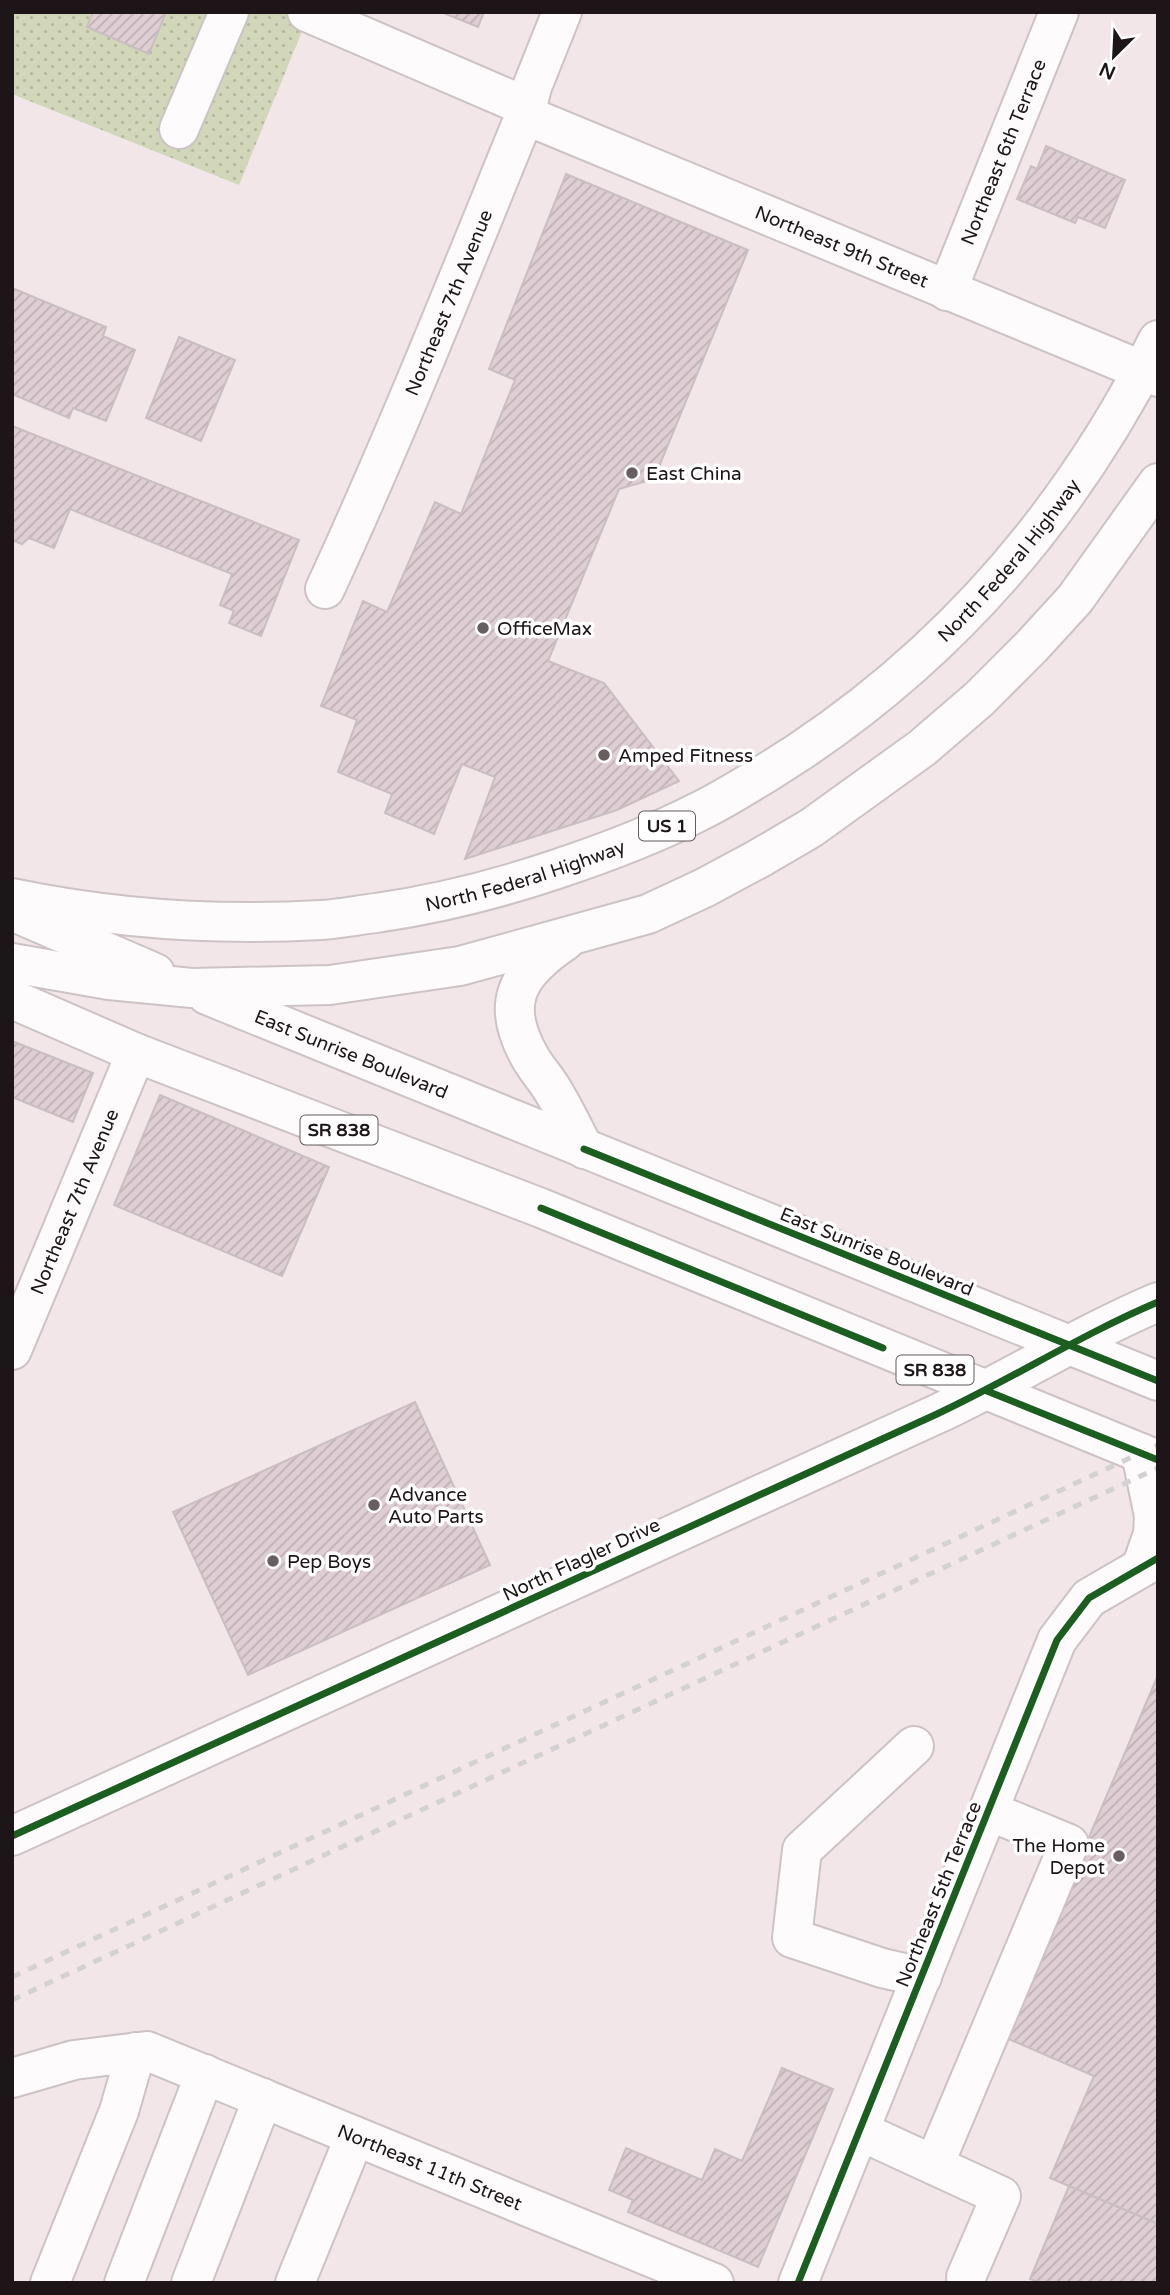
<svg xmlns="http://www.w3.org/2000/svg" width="1170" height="2295" viewBox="0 0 1170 2295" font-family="'Varela Round',sans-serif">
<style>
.park{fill:url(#park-dots)}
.building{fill:url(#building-hatch);stroke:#c9bec1;stroke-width:2}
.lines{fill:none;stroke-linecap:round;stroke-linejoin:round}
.minor-casing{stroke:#cdc3c5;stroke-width:42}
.major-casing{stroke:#cdc3c5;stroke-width:42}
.minor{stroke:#fdfbfc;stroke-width:38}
.major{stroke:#fdfbfc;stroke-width:38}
.rail{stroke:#d4d1d2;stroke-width:5;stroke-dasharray:9 9;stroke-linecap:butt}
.cycleway-casing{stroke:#fff;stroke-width:11}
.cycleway{stroke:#1b5e20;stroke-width:7}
.poi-dot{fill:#685e60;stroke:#fff;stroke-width:2.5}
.labels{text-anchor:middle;stroke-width:7;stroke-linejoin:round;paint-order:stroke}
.shield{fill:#fff;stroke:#615b5d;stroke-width:2}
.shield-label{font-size:18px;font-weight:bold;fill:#1d1517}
.street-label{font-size:19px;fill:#1d1517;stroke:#fff}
.poi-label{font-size:19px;fill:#1d1517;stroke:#fff;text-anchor:start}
</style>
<defs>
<pattern id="park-dots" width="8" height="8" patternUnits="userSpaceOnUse" patternTransform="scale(1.75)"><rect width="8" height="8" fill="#d1d7b8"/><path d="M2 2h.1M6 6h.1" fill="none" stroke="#b3b89d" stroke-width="1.8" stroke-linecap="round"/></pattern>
<pattern id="building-hatch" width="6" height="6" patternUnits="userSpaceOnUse" patternTransform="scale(1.75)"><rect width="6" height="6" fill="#dfced3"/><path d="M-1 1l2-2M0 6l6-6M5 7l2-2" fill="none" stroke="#bfb0b4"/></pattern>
</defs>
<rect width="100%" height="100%" fill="#f2e6e9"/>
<path class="park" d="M12,12H310L239,185L12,94Z"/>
<g class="building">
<path d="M93,12H166L149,54L87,27Z"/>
<path d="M441,12H484L478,27Z"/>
<path d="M1046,146L1125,180L1105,228L1078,217L1075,223L1017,199L1031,166L1037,169Z"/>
<path d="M566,174L748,250L654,479L619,489L548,661L604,683L679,781L617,810L465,859L495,777L462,764L434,834L385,813L392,794L338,772L357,720L321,706L363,601L387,612L435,502L461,514L515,380L489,369Z"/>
<path d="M12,288L106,327L103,336L135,350L106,421L73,408L69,418L12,394Z"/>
<path d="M179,337L235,360L201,441L146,418Z"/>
<path d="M12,426L299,540L261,636L229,623L234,611L220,605L232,574L70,509L54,548L29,538L22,544L12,540Z"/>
<path d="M12,1041L93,1073L73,1122L12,1097Z"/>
<path d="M160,1095L329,1167L282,1276L114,1205Z"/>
<path d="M415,1402L490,1565L248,1675L173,1512Z"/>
<path d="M1158,1675V2224L1050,2178L1094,2076L1004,2037Z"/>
<path d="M782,2068L833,2089L758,2267L628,2212L633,2200L609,2190L626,2148L702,2180L715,2149L742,2161Z"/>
<path d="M1069,2186L1158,2224V2283H1040L1030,2279Z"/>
</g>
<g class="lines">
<defs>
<g id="minor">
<path d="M307,12L527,107"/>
<path id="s1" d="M525,115L1158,377"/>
<path d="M179,129L229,12"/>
<path id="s2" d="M947,291L1059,12"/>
<path id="s3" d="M325,589C397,433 460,274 525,115L532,87L562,12"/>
<path id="s4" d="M12,1350L136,1053"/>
<path d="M914,1746L802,1850L792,1938L882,1968L922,1977"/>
<path d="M12,1836L937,1414C1012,1379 1082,1334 1158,1302"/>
<path id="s5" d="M12,2078L74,2060L147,2051L714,2283"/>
<path d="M860,2131L1001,2196L966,2277"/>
<path d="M934,2165L1069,1844L989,1811"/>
<path d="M50,2283L119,2111L136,2052"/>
<path d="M124,2283L205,2074"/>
<path d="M191,2283L263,2098"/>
<path d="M295,2283L355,2136"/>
<path d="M798,2283L1057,1640L1089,1598L1158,1558"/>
</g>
<g id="major">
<path id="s6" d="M12,898C114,919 217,926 321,920C340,919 358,915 376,913C438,904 498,889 557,869C605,853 653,835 698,812C733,795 766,773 799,752C955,648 1074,508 1158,340"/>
<path d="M21,915L155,973"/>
<path d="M565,941C516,974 499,1004 531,1059C537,1069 544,1077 550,1086C563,1106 573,1128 584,1149"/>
<path d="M12,963L109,980L192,988L330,985L460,966L648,914L704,888L758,859L811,828L922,748L979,699L1032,646L1075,599L1158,483"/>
<path id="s7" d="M207,995L1158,1381"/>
<path d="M12,999L136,1053L541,1208L1158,1460"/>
<path d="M1141,1453L1154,1516L1153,1534L1142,1565"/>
</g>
</defs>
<use href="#minor" class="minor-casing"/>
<use href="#major" class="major-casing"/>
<use href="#minor" class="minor"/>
<use href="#major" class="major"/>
<g class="rail">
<path d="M12,1977L1158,1445"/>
<path d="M12,2000L1158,1468"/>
</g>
<defs>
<g id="cycleway">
<path d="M584,1149L1158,1381"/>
<path d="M541,1208L883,1348"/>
<path d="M987,1391L1158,1460"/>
<path d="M12,1836L937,1414C1012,1379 1082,1334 1158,1302"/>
<path d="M798,2283L1057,1640L1089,1598L1158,1558"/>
</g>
</defs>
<use href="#cycleway" class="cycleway-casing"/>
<use href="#cycleway" class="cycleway"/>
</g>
<g class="poi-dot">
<circle cx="632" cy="473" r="7"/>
<circle cx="483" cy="628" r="7"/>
<circle cx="604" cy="755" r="7"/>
<circle cx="374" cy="1505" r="7"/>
<circle cx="273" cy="1561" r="7"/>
<circle cx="1119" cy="1856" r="7"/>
</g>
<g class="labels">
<g class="shield">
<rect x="639" y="811.5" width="56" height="29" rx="5"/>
<rect x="300.5" y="1115.5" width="77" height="29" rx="5"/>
<rect x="896.5" y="1355.5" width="77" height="29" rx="5"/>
</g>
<g class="shield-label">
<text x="667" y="832">US 1</text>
<text x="339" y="1136">SR 838</text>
<text x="935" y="1376">SR 838</text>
</g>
<g class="street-label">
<text dy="7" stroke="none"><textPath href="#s2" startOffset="150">Northeast 6th Terrace</textPath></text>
<text dy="7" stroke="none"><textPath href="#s1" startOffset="343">Northeast 9th Street</textPath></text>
<text dy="7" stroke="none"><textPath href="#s3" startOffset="312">Northeast 7th Avenue</textPath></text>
<text dy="7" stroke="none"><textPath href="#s6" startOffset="1108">North Federal Highway</textPath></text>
<text dy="7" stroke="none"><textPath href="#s6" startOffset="520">North Federal Highway</textPath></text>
<text dy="7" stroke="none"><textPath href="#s7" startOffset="156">East Sunrise Boulevard</textPath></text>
<text dy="7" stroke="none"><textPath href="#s4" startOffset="161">Northeast 7th Avenue</textPath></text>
<text transform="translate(877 1251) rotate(22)" y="7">East Sunrise Boulevard</text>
<text transform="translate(581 1559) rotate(-25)" y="7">North Flagler Drive</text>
<text transform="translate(938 1894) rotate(-68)" y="7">Northeast 5th Terrace</text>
<text dy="7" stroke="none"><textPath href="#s5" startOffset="444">Northeast 11th Street</textPath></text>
</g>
<g class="poi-label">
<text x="646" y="480">East China</text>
<text x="497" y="635">OfficeMax</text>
<text x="618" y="762">Amped Fitness</text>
<text x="388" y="1501">Advance<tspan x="388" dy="22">Auto Parts</tspan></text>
<text x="287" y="1568">Pep Boys</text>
<text x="1105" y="1852" text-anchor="end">The Home<tspan x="1105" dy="22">Depot</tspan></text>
</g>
</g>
<rect width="1170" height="2295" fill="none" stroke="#1d1517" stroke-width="28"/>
<g transform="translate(1114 56) rotate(204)" stroke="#ffffff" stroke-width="5" paint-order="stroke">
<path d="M0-5L12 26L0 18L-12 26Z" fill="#1d1517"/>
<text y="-10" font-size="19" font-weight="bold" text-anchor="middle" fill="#1d1517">N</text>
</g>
</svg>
